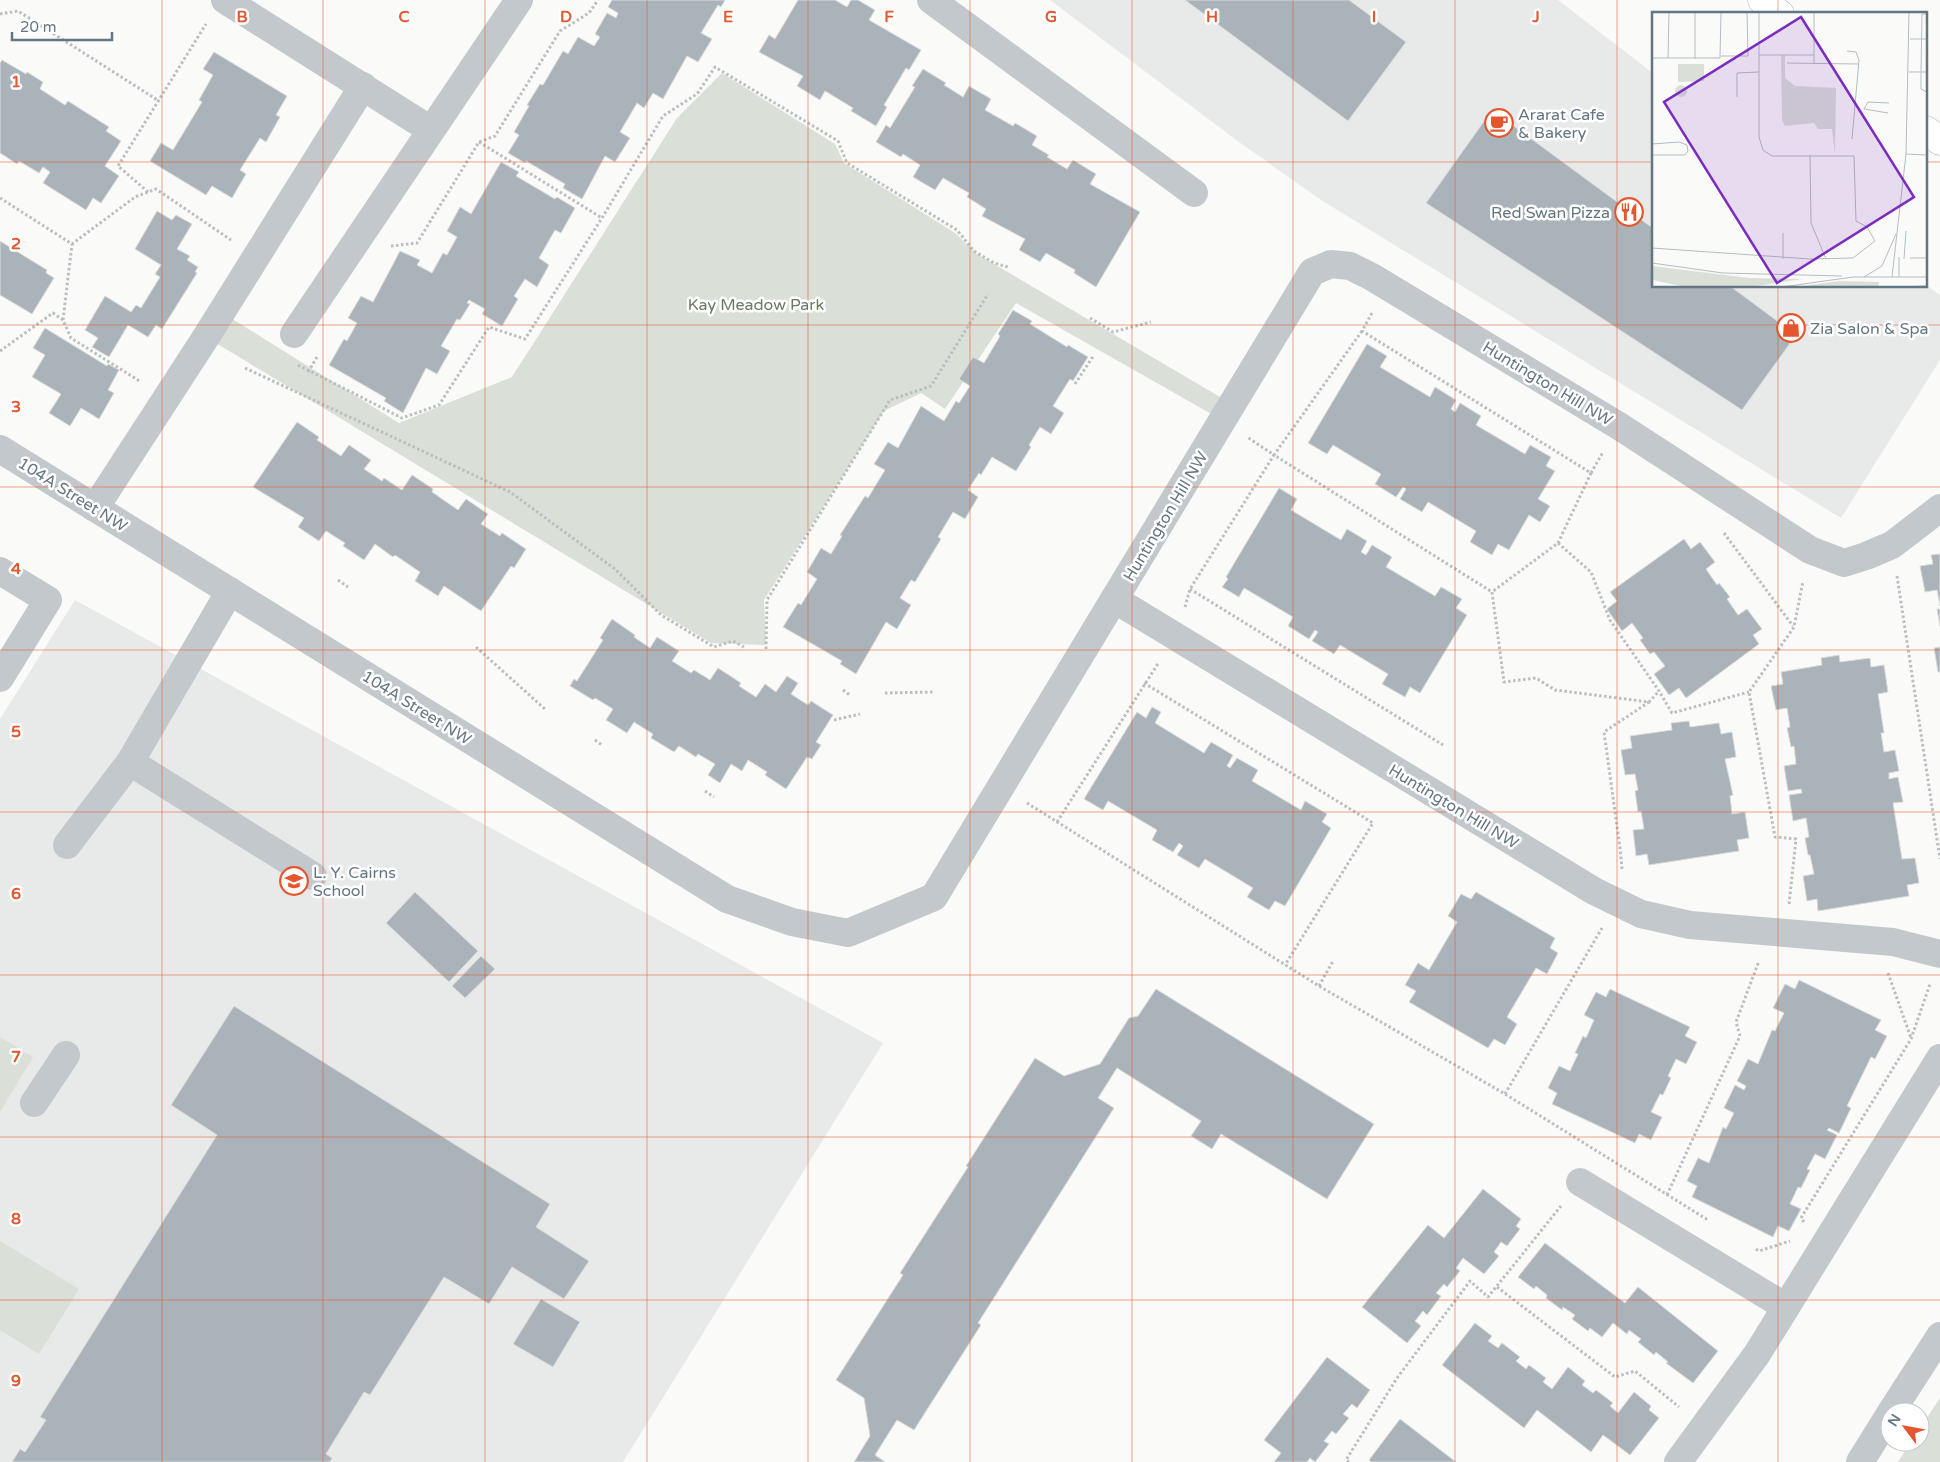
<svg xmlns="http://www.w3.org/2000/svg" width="1940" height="1462" viewBox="0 0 1940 1462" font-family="'Varela Round',sans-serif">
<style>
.built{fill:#e8e9e9}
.green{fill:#dadfd7}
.building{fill:#aab3b9;stroke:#dcdcda}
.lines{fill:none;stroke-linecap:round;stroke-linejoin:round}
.major-casing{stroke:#b5babe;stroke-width:29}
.path{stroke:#bbbfc2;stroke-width:3;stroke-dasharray:2.5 2.5;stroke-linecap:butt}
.minor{stroke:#c3c8cc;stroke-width:28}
.major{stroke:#fff;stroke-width:28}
.grid{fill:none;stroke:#e4572e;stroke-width:1;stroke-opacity:0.55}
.labels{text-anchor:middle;stroke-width:5;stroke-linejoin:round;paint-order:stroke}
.poi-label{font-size:16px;fill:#657683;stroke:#fff;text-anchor:start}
.park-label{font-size:16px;fill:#687a64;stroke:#fff}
.street-label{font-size:16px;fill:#657683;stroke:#fff}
.inset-road{fill:none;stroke:#b5bdc2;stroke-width:1}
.view{fill:#7b2cbf;fill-opacity:0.15;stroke:#7b2cbf;stroke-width:2.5}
.inset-edge{fill:none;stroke:#657683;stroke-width:2.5}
.grid-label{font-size:16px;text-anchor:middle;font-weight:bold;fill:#e4572e;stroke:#fff;stroke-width:5;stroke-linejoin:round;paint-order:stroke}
</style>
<rect width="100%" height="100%" fill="#fafaf8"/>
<g class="built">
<path d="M1050,0H1558L1654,74V286H1926V285L1940,295V360L1841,518L1321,200L1239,142Z"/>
<path d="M75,600L883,1043L623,1462H0V719Z"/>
</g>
<g class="green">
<path d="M722,73L835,144L844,163L955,233L977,254L1232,404L1222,420L1016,303L945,409L921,393L884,411L764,600L766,645L711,643L206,337L221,312L399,423L512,377L677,118Z"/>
<path d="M0,1037L33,1057L0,1112Z"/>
<path d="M0,1241L79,1289L39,1354L0,1330Z"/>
<path d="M1940,1398V1462H1898L1911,1442H1920V1428Z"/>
</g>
<g class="building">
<path d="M612,0H725L721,7L718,5L701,33L712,39L698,62L687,56L663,99L653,93L644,108L637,103L620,132L630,138L615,162L605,156L582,199L563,188L565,184L526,161L525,163L508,153L519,135L514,132L529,106L527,105L540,84L543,85L563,51L568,54L578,37L594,46L600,37L595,34L607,13L616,18L618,13L608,7Z"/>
<path d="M798,0H835L847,7L851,0H858L875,10L869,20L921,50L909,70L906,68L884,105L887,107L876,126L851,111L853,108L825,91L820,100L797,86L803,76L759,52L769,35L775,39Z"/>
<path d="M1185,0H1349L1406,42L1348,121Z"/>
<path d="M214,52L287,96L276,115L280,117L266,142L260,138L240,170L246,174L232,198L212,186L206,195L150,161L161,143L173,150L202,102L199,100L213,75L203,69Z"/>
<path d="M2,60L26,74L27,72L43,82L40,89L65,105L68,101L109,127L106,131L121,141L105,166L119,176L101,203L93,198L86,210L43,183L50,172L43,167L39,173L19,161L17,164L0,153V63Z"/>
<path d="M923,69L946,83L944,85L963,97L969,86L991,99L985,110L1013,126L1015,123L1037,136L1032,145L1049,155L1047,157L1067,169L1073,160L1096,174L1090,184L1140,212L1096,287L1074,273L1075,270L1046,253L1040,262L1019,250L1025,239L982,216L986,209L967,197L969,193L943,178L935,190L913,177L920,165L903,154L901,157L876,142L886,125L890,128L915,87L912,86Z"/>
<path d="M1492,110L1654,229V286H1730L1796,335L1742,410L1426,203Z"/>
<path d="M501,162L519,172L516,176L555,199L557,197L575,208L561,233L555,230L539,258L549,265L537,287L525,279L514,296L518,299L502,326L482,314L485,309L469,300L467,303L470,304L460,320L457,319L441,346L450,351L437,374L426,368L403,413L384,401L386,398L329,365L344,339L347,341L357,323L348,318L361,296L373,302L400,251L420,260L417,265L432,273L443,253L447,255L457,237L447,231L460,207L471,214Z"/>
<path d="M157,211L172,220L176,215L192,224L177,249L190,256L187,260L198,267L195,272L197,273L162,329L156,325L148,337L128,325L109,357L92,347L98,338L85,330L105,296L131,312L136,305L141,308L160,277L155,274L161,265L135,249Z"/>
<path d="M0,241L47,270L46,273L54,278L32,314L0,295Z"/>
<path d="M1013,310L1032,321L1030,324L1067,347L1068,345L1088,357L1073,381L1070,379L1053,406L1064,413L1051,434L1040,427L1029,445L1031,447L1016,471L992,457L981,475L979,473L968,490L978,497L965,519L953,512L938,537L941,539L915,582L911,580L900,598L911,605L897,629L886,622L856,674L840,664L842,661L783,627L798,603L801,605L817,579L807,572L821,548L831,554L842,536L840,535L865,496L868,498L885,470L874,464L888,442L898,448L921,406L944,421L956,401L959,403L970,386L959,379L973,357L984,363L1000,336L998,334Z"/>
<path d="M45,328L107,366L108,364L119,370L108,390L114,393L99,419L81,408L70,426L49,413L61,394L32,377L45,355L33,348Z"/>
<path d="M1367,344L1387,356L1380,367L1430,397L1435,387L1456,400L1451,409L1455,412L1460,403L1481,416L1476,425L1525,454L1530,445L1551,457L1546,466L1555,471L1538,499L1550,506L1540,522L1529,515L1509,550L1498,544L1492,555L1470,542L1476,531L1428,502L1422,512L1400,499L1406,489L1403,487L1396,497L1375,484L1381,474L1333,445L1327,454L1308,443Z"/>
<path d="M297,422L319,437L317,440L341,456L349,445L371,460L364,469L382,481L384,478L402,490L412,475L433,489L432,492L458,510L466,499L488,514L481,524L500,536L502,533L526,549L514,568L511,566L481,611L444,586L438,596L415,581L420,572L395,555L393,557L375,544L364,560L343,546L345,543L326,531L319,541L298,527L304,518L253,487Z"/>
<path d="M1279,488L1297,499L1291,510L1341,540L1347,529L1367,541L1361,552L1366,555L1372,545L1392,557L1386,567L1435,596L1441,587L1462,599L1456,608L1467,615L1420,693L1410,687L1405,697L1382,684L1388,674L1340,645L1334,654L1312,641L1318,632L1315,630L1309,639L1288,626L1293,617L1244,588L1239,597L1222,587L1228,579L1226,577Z"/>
<path d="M1684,539L1691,549L1700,542L1715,562L1706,569L1717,585L1719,583L1730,597L1727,599L1738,615L1747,609L1762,629L1753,635L1759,644L1686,698L1679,688L1669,695L1654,674L1665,666L1654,652L1650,654L1640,640L1643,638L1632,623L1622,631L1607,609L1617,601L1610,592Z"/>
<path d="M1940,554V606L1937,590L1925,592L1920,566L1933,564L1931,555Z"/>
<path d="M1937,609H1940V626Z"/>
<path d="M612,619L635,635L634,637L650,648L657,637L679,651L672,661L691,673L694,670L710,680L718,668L741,683L739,686L756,697L765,684L776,692L787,676L798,683L791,694L808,705L811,701L833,715L816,742L821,745L812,759L807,757L786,789L765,775L767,772L748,760L742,771L731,764L720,783L708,775L715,764L698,754L696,757L679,746L674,752L651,738L653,734L634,722L627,733L606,720L613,709L595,698L593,700L570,686L574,679L577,681L603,640L600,638Z"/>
<path d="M1940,647V672H1938L1934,648Z"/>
<path d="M1839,655L1840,662L1870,658L1871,667L1884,665L1888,692L1878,694L1884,733H1881L1884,752L1895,750L1899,771L1889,773V779L1898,777L1903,802L1893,803L1902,859L1915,858L1919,883L1907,885L1909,896L1818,911L1817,899L1807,901L1803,876L1814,874L1810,855H1808L1805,838L1809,837L1806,818L1793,821L1789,795L1802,793L1801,789L1788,791L1784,766L1796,764L1794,746L1791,747L1787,728L1790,727L1787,708L1776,710L1771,686L1783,684L1781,672L1822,665L1821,658Z"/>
<path d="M1152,707L1161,712L1155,723L1204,753L1211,742L1233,755L1227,766L1230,768L1237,758L1258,770L1252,781L1301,810L1305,801L1327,814L1322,822L1331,828L1285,906L1275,901L1269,910L1247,897L1253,888L1205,859L1199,868L1177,855L1183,846L1179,843L1173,852L1152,840L1157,830L1108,801L1103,810L1084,799L1137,712L1146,718Z"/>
<path d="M1689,721L1690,727L1719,723L1721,734L1732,732L1736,757L1725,759L1733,795L1730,796L1732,814L1745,812L1749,838L1737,840L1739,851L1649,865L1647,854L1636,856L1633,830L1644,829L1641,811L1638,812L1635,791L1638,790L1635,774L1625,775L1621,750L1632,748L1630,736L1672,730L1671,723Z"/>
<path d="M415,892L478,951L449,982L386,923Z"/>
<path d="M1476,892L1555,938L1550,948L1558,953L1547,974L1536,968L1507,1017L1517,1024L1505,1045L1494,1039L1488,1048L1409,1002L1416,991L1405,985L1418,963L1429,970L1457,922L1448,916L1461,894L1471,899Z"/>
<path d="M481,956L495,969L465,998L452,986Z"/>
<path d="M1799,980L1881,1020L1875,1030L1887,1036L1875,1059L1871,1057L1847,1106L1851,1108L1839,1133L1829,1128L1827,1130L1837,1135L1825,1159L1815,1154L1807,1169L1810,1170L1801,1188L1798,1187L1790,1204L1801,1209L1789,1231L1778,1226L1773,1237L1692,1197L1697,1186L1687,1181L1698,1158L1709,1163L1723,1127L1726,1129L1734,1113L1724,1108L1735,1085L1744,1090L1746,1086L1737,1081L1748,1059L1758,1064L1772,1030L1775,1031L1784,1013L1773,1008L1785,984L1795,989Z"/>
<path d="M1156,989L1374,1124L1327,1199L1221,1134L1212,1149L1191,1136L1201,1121L1117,1068L1098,1098L1114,1108L978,1323L981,1325L914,1430L897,1420L875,1455L885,1462H854L870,1436L864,1398L836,1380L903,1275L900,1273L968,1167L966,1166L1035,1058L1064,1076L1100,1064L1129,1018L1138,1016Z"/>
<path d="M1610,989L1690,1027L1685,1036L1697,1042L1686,1064L1676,1059L1668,1076L1671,1078L1663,1095L1660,1094L1651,1112L1662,1117L1651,1140L1639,1134L1635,1143L1552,1104L1557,1093L1548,1088L1559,1066L1570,1071L1578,1054L1575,1053L1583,1036L1586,1038L1594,1020L1584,1015L1596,992L1606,997Z"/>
<path d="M234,1006L550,1204L536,1227L589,1261L564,1299L512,1267L489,1304L444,1277L370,1395L364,1392L326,1454L332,1458L330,1462H12L20,1449L25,1452L46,1420L40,1417L217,1135L171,1105Z"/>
<path d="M1483,1189L1521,1219L1516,1226L1520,1229L1507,1246L1501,1242L1494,1252L1499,1256L1484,1274L1463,1258L1456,1268L1460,1271L1447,1287L1444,1284L1436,1293L1441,1296L1427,1315L1423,1311L1415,1321L1421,1326L1407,1343L1362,1307L1428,1225L1444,1238Z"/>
<path d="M1545,1243L1625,1303L1638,1287L1718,1351L1693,1383L1666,1363L1668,1362L1656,1352L1654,1355L1638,1342L1641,1339L1629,1330L1627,1334L1613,1323L1602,1337L1590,1328L1588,1331L1572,1319L1575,1315L1563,1307L1562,1310L1546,1298L1547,1295L1536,1286L1534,1289L1518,1277Z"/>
<path d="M541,1299L580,1322L553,1367L513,1344Z"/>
<path d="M1475,1323L1492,1336L1488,1341L1498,1348L1502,1343L1520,1357L1516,1361L1526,1369L1529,1365L1546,1378L1543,1382L1552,1389L1568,1367L1585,1381L1582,1385L1593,1393L1596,1390L1613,1403L1610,1406L1618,1413L1634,1392L1651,1406L1649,1410L1659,1418L1630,1455L1603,1435L1591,1452L1537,1410L1524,1428L1442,1365Z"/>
<path d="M1327,1357L1370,1390L1357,1408L1352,1404L1343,1414L1349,1418L1336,1434L1332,1431L1324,1441L1329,1444L1315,1462L1310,1458L1307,1462H1274L1281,1453L1264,1440Z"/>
<path d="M1400,1419L1456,1462H1371L1369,1460Z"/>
</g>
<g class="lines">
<defs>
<g id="major">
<path d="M1762,0L1780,14"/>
<path d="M1926,130L1940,141"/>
</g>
</defs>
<use href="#major" class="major-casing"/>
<g class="path">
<path d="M0,14L18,11L159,101"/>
<path d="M479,142L602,218"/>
<path d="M148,192L118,166L206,24"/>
<path d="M0,198L72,244L135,197L156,189L231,240"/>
<path d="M391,246L417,243L479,142L495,136L560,31L589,13L598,0"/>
<path d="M1372,313L1362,331L1591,473L1558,543L1492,592"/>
<path d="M1090,318L1113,332L1151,322"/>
<path d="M63,320L72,244"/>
<path d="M1362,331L1274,455L1492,592"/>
<path d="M0,351L53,313L63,320L71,338L141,382"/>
<path d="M298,365L402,418L439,405L489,327L525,339L602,218L663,116L697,94L715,67L838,141L847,163L957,230L974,251L994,263L1008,267"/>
<path d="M245,368L510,492L615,569L661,615L714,647L733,641L744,647"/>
<path d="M308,372L317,357"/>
<path d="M1075,384L1094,355"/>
<path d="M1591,473L1603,452"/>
<path d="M1724,533L1793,626"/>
<path d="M1558,543L1591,572L1610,620L1659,691L1672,713L1749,692"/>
<path d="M1897,576L1940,859"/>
<path d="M338,580L348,587"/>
<path d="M1190,589L1443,745"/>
<path d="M1492,592L1504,682L1536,678L1555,690L1649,702L1659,691"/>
<path d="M1185,607L1190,589L1274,455L1247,437"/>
<path d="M476,647L546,710"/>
<path d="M766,649L767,600L890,400L931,386L988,294"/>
<path d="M1144,683L1373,823L1285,965"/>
<path d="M843,690L851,696"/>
<path d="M885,693L934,692"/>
<path d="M834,720L860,714"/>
<path d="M595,740L602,745"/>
<path d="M705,791L714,797"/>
<path d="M1027,803L1319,986L1505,1094L1708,1220"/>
<path d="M1057,822L1159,662"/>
<path d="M1622,869L1620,848L1604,732L1649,702"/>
<path d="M1789,904L1796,839L1775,837L1749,692L1794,627L1803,581"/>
<path d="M1888,973L1911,1038"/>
<path d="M1319,986L1333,961"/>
<path d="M1505,1094L1602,928"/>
<path d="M1667,1195L1740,1036L1736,1022L1759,961"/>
<path d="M1804,1222L1801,1218L1911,1039L1930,984"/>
<path d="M1756,1249L1759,1251L1790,1241"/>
<path d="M1497,1287L1615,1377L1635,1371L1679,1407"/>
<path d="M1349,1462L1346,1460L1397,1378L1470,1281L1488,1297L1561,1206"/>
</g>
<g class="minor">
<path d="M225,0L431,130"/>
<path d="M931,0L1194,193"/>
<path d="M294,334L519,0"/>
<path d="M0,449L727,899L792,922L848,933L934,897L1312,272L1331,264L1350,266L1372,277L1619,426L1810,550L1844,563L1866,556L1892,545L1940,508"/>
<path d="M95,508L206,337L363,86"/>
<path d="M0,571L48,600L0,678"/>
<path d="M230,591L130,762L313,876"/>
<path d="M1114,599L1594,891L1641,914L1690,925L1893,942L1940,954"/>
<path d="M67,845L130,762"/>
<path d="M34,1103L66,1055"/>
<path d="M1580,1182L1786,1307"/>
<path d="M1891,1412L1940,1336"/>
<path d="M1678,1462L1757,1354L1940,1058"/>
<path d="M1860,1462L1890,1414"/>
</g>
<use href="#major" class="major"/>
</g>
<path class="grid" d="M162,0V1462M323,0V1462M485,0V1462M647,0V1462M808,0V1462M970,0V1462M1132,0V1462M1293,0V1462M1455,0V1462M1617,0V1462M1778,0V14M0,162H1654M1926,162H1940M1778,286V1462M0,325H1940M0,487H1940M0,650H1940M0,812H1940M0,975H1940M0,1137H1940M0,1300H1940"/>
<defs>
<symbol id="cafe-ring" viewBox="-11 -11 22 22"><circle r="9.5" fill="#fff" stroke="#e4572e" stroke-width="1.5"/><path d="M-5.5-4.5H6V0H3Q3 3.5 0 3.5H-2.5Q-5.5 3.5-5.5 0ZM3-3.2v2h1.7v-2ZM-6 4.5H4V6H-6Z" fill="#e4572e"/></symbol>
<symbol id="restaurant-ring" viewBox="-11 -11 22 22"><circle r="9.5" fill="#fff" stroke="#e4572e" stroke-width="1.5"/><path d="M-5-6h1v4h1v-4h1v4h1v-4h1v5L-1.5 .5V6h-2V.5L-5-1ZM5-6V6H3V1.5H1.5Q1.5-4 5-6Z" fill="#e4572e"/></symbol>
<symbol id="shop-ring" viewBox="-11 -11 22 22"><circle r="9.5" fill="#fff" stroke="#e4572e" stroke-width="1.5"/><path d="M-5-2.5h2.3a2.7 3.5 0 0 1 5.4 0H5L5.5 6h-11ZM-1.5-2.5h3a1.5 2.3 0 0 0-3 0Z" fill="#e4572e"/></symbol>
<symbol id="school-ring" viewBox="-11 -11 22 22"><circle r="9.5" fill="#fff" stroke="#e4572e" stroke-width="1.5"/><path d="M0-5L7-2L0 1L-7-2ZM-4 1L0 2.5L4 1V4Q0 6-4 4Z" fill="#e4572e"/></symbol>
</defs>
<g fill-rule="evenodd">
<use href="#cafe-ring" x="1483" y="107" width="32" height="32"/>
<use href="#restaurant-ring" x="1613" y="196" width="32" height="32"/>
<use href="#shop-ring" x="1775" y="312" width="32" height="32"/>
<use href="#school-ring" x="278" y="865" width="32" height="32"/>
</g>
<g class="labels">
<g class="poi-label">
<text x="1518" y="120">Ararat Cafe<tspan x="1518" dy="18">&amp; Bakery</tspan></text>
<text x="1610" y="218" text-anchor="end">Red Swan Pizza</text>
<text x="1810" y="334">Zia Salon &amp; Spa</text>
<text x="313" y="878">L. Y. Cairns<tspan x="313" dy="18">School</tspan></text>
</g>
<g class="park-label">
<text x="756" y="310">Kay Meadow Park</text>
</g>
<g class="street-label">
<text transform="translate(1548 383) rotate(31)" y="6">Huntington Hill NW</text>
<text transform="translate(73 494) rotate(32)" y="6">104A Street NW</text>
<text transform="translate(1165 516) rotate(-59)" y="6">Huntington Hill NW</text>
<text transform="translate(417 707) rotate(32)" y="6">104A Street NW</text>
<text transform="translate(1454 806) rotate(31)" y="6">Huntington Hill NW</text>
</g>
</g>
<g transform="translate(1652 12)">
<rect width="275" height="275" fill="#fafaf8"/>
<path d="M129,43H133V66L143,74L184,76L183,143L180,117H166L162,111L133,114L130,108ZM26,52H52V69L26,70ZM23 79a6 6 0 1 1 12 0a6 6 0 1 1-12 0ZM0,254L97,266L151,267L97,275H34L0,268ZM187,269L227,270L226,275H144Z" fill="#dadfd7"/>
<path class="inset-road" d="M275,2H270L269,60V77L275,80M258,27H275M195,39L204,40L207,48L200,127M107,43H162M69,44H96L95,0M0,46H68L69,0M16,46L17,0M43,47V0M135,51L206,52M162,52V0M257,60H275M85,85V61L107,60M236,101L212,97L216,90L237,91M0,132L27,130L35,133L36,139L33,143H0M254,142L275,143M158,143L159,211L174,247M131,221V247M0,236L158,247L201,246L223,229L215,215L204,209L202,144H120L111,138L107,125V0M258,246H275M252,247L254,219M0,251L71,261L190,264M212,265L230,254L244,222M240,265L254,142L257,0M247,265V245M130,275L201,265H275M245,275L275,274"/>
<path class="view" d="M149,5L262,185L125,271L12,90Z"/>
<rect width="275" height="275" class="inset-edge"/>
</g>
<g class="grid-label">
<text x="242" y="22">B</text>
<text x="404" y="22">C</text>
<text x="566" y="22">D</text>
<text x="728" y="22">E</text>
<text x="889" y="22">F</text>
<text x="1051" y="22">G</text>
<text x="1212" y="22">H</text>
<text x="1374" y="22">I</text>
<text x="1536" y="22">J</text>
<text x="16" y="87">1</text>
<text x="16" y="249">2</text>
<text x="16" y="412">3</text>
<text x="16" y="574">4</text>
<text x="16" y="737">5</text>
<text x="16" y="899">6</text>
<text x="16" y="1062">7</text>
<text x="16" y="1224">8</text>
<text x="16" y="1386">9</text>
</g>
<g transform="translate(1905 1427) rotate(302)"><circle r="24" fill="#ffffff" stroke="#c1c8cd"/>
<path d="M0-4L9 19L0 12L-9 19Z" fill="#e4572e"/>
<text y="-8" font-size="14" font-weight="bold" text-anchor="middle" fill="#657683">N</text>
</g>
<path d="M12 32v8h100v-8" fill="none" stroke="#657683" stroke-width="2.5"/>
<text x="20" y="32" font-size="15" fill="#657683" stroke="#ffffff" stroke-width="4" paint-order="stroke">20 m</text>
</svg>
